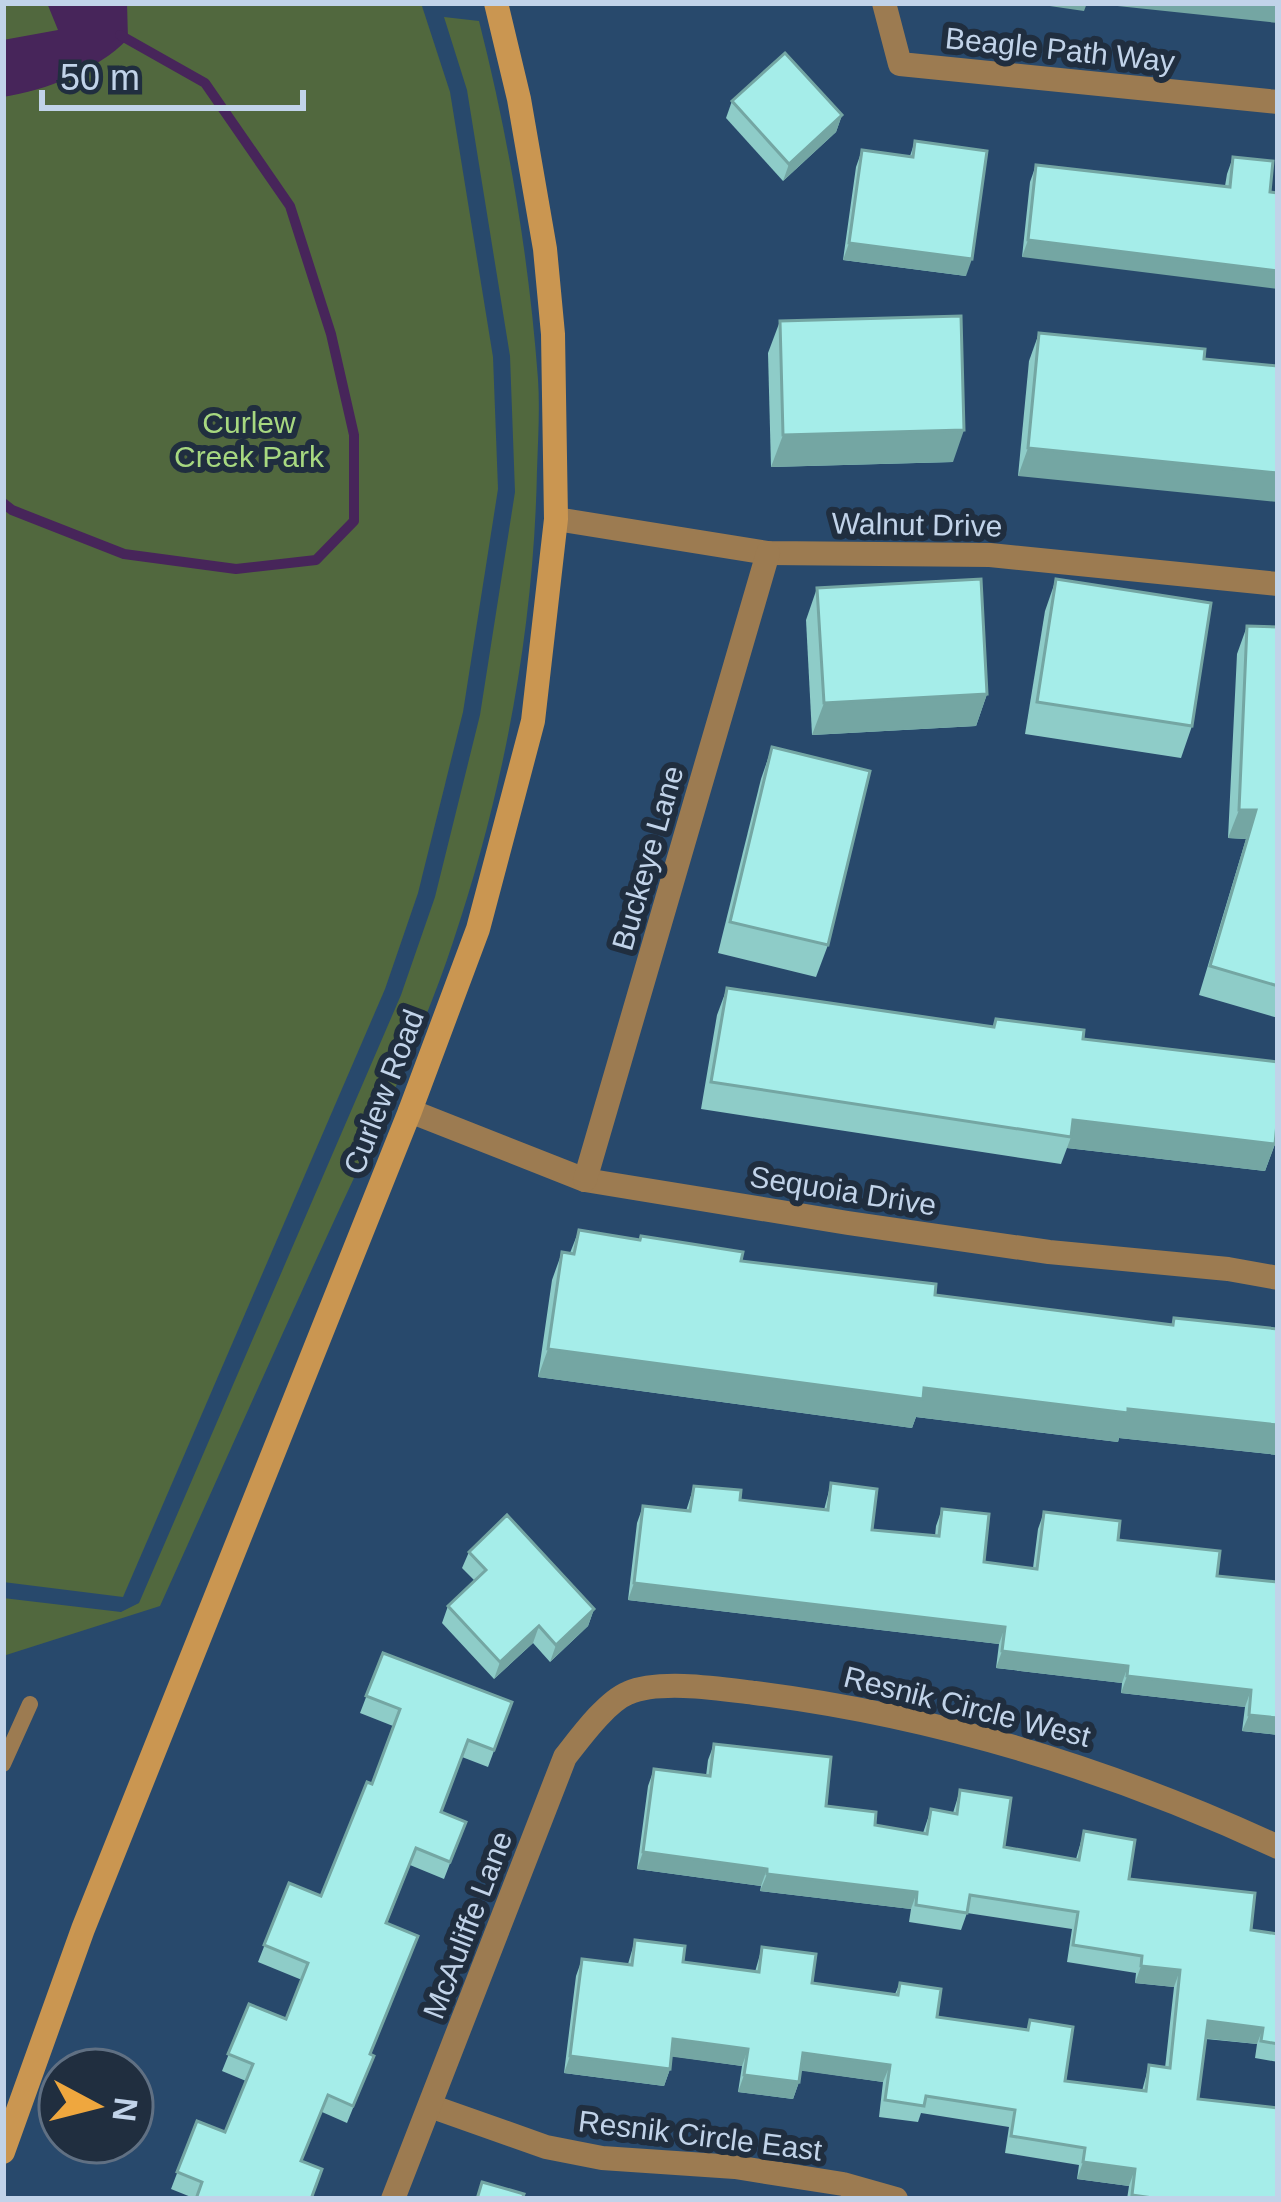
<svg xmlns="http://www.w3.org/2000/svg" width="1281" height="2202" viewBox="0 0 1281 2202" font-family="Arial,sans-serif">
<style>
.green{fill:#51683e}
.water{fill:#47255a}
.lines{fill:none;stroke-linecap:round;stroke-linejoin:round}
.stream{stroke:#47255a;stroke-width:10}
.lane{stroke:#9c7b51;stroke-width:16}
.street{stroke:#9c7b51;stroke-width:24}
.secondary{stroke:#ca9651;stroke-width:24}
.wall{fill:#8eccc8}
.shaded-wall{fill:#74a6a3}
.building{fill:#a5ede9;stroke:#74a6a3;stroke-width:3}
.labels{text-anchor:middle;stroke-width:12;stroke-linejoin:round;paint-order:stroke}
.street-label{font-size:30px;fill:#c1d3e9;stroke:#202e3f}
.park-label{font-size:30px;fill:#a7d880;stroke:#202e3f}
</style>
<rect width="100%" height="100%" fill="#28496c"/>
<g class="green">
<path d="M3,3H421L450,92L493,357L498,489L463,712L418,893L385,989L123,1597L3,1582Z"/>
<path d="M444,17L479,21C509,139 529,258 538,379C540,409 538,440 537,470C534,629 504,790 453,942C420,1042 372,1138 328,1234C271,1358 216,1482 160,1606L3,1656V1598L121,1612L139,1603L401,995L435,897L480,715L515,492L510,356L467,90Z"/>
</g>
<path class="water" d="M47,3H127L128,39C96,71 47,90 3,97V40L58,30Z"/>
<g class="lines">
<path class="stream" d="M3,503L12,510L124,554L236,569L316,560L354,521V435L331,334L290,206L205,83L120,35"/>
<path class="lane" d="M3,1764L30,1704"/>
<g class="street">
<path d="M884,3L900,64L1278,102"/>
<path d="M556,519L768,553L990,555L1278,584"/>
<path d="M410,1111L585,1180L848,1223L1049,1252L1228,1269L1278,1278"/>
<path d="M585,1180L768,553"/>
<path d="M430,2106L546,2147L602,2158L735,2167L843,2184L896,2199"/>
<path d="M393,2199L565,1757C580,1738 606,1702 628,1693C660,1679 722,1689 755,1693C938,1716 1112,1770 1278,1847"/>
</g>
<path class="secondary" d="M3,2152L83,1929L410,1111L478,929L533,721L556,519L553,334L545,249L519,99L496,3"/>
</g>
<g class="wall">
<path d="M732,101L842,115L836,132L783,181L726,118Z"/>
<path d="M915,141L966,276L843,260L856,167L862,150L910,156Z"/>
<path d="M1233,157L1270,192L1022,257L1030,182L1036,165L1225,186L1227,174Z"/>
<path d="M780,321L953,462L771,467L768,353Z"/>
<path d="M1039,333L1204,359L1018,476L1029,361Z"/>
<path d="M1056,579L1192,726L1181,758L1025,734L1045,611Z"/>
<path d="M817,588L987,694L976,726L812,735L806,620Z"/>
<path d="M1247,626L1278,627V1018L1199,995L1246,839L1228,838L1237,654Z"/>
<path d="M772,747L828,945L816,977L718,953L761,779Z"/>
<path d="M727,988L993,1027L996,1019L1083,1039L1275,1144L1265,1171L1067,1148L1061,1164L701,1109L717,1015Z"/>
<path d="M579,1230L741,1261L935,1295L1172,1325L1174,1318L1278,1329V1455L1119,1438L1118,1442L916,1417L912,1428L538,1377L552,1280L562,1252L570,1253Z"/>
<path d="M831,1483L872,1530L935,1536L936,1526L942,1509L984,1562L1033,1568L1038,1529L1044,1512L1217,1576L1278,1582V1735L1242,1731L1245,1707L1121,1693L1122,1683L996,1668L999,1644L628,1600L637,1523L643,1506L686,1511L694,1486L740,1500L824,1510Z"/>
<path d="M469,1552L594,1609L588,1626L550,1662L533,1643L494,1679L442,1623L448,1606L475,1581L462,1568Z"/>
<path d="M383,1653L512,1702L488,1767L462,1757L441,1812L466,1822L444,1879L410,1865L387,1923L371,2054L374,2056L347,2123L322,2112L196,2199L171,2189L197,2121L225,2132L246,2081L222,2071L249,2004L286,2019L302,1980L258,1962L289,1883L321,1896L372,1784L393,1726L360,1713Z"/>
<path d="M714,1744L826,1806L875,1825L923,1833L931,1809L953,1813L960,1790L1004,1847L1076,1859L1084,1831L1129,1879L1251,1930L1278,1934V2062L1255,2058L1257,2044L1206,2039L1198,2099L1278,2199H1127L1129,2186L1077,2179L1079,2165L1005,2153L1009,2127L921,2113L918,2122L879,2117L883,2082L800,2070L799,2082L793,2099L738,2092L742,2066L671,2056L670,2069L664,2086L564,2073L576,1976L582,1959L628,1964L635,1940L683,1962L755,1972L762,1947L812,1983L895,1994L900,1983L937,2017L1027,2030L1030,2020L1065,2081L1142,2091L1149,2065L1165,2068L1174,1987L1135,1983L1136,1973L1067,1962L1072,1929L967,1913L961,1930L909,1922L911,1909L760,1891L761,1886L637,1869L648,1786L654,1769L706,1776L708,1760Z"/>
</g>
<g class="shaded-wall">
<path d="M1029,3H1087L1084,11Z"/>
<path d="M1089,3H1252L1278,6V23Z"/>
<path d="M842,115L836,132L783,181L789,164Z"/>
<path d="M1028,240L1278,271V289L1022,257Z"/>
<path d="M849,243L972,259L966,276L843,260Z"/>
<path d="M964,430L953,462L771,467L783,435Z"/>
<path d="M1028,448L1278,473V502L1018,476Z"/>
<path d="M987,694L976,726L812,735L824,703Z"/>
<path d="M1239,810H1256L1246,839L1228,838Z"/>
<path d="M1073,1120L1275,1144L1265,1171L1067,1148L1071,1137Z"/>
<path d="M548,1349L1278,1425V1455L1119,1438L1118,1442L916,1417L912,1428L538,1377Z"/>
<path d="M634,1583L1005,1627L999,1644L628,1600Z"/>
<path d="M594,1609L588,1626L550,1662L556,1645Z"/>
<path d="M539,1626L533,1643L494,1679L500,1662Z"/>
<path d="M1002,1651L1128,1666L1122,1683L996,1668Z"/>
<path d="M1127,1676L1251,1690L1245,1707L1121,1693Z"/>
<path d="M1249,1715L1278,1718V1735L1242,1731Z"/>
<path d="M643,1852L767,1869L761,1886L637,1869Z"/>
<path d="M767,1874L917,1892L911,1909L760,1891Z"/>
<path d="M1141,1966L1180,1970L1174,1987L1135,1983Z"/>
<path d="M1208,2021L1263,2028L1257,2044L1202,2038Z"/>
<path d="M673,2039L748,2049L742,2066L667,2056Z"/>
<path d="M803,2053L890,2065L883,2082L796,2070Z"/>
<path d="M570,2056L670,2069L664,2086L564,2073Z"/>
<path d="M744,2075L799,2082L793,2099L738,2092Z"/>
<path d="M1083,2162L1135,2169L1129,2186L1077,2179Z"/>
</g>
<g class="building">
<path d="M785,53L842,115L789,164L732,101Z"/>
<path d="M915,141L987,151L972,259L849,243L862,150L913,157Z"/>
<path d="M1233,157L1273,161L1270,192L1278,193V271L1028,240L1036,165L1230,187Z"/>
<path d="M961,316L964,430L783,435L780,321Z"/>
<path d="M1039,333L1205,349L1204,359L1278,366V473L1028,448Z"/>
<path d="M981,579L987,694L824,703L817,588Z"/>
<path d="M1056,579L1211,603L1192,726L1037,702Z"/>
<path d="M1247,626L1278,627V986L1210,966L1256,810H1239Z"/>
<path d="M772,747L870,771L828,945L730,922Z"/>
<path d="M727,988L994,1027L996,1019L1084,1030L1083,1039L1278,1062V1113L1275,1144L1073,1120L1071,1137L711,1082Z"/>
<path d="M579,1230L640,1240L641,1236L743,1252L741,1261L936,1284L935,1295L1173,1325L1174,1318L1278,1329V1425L1128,1409V1413L924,1388L923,1399L548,1349L562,1252L574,1254Z"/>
<path d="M831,1483L877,1489L872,1530L939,1536L942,1509L989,1514L984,1562L1037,1569L1044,1512L1120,1521L1118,1540L1220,1551L1217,1576L1278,1582V1718L1249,1715L1251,1690L1127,1676L1128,1666L1002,1651L1005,1627L634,1583L643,1506L690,1511L694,1486L741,1490L740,1500L828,1510Z"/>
<path d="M507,1515L594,1609L556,1645L539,1626L500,1662L448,1606L486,1570L469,1552Z"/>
<path d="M383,1653L512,1702L494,1750L468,1740L441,1812L466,1822L450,1862L416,1848L386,1923L418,1936L370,2054L374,2056L353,2106L328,2095L301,2161L322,2169L311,2199H196L202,2182L177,2172L197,2121L225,2132L253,2064L228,2054L249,2004L286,2019L308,1963L264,1945L289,1883L321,1896L367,1782L372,1784L400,1709L366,1696Z"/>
<path d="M714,1744L831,1757L826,1806L876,1812L875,1825L927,1834L931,1809L957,1814L960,1790L1011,1798L1004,1847L1079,1860L1084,1831L1135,1840L1129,1879L1255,1893L1251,1930L1278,1934V2044L1261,2041L1263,2028L1208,2021L1198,2099L1278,2108V2199H1160L1132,2195L1135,2169L1083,2162L1085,2148L1011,2136L1015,2110L926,2096L924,2106L885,2100L890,2065L803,2053L799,2082L744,2075L748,2049L673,2039L670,2069L570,2056L582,1959L632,1965L635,1940L685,1946L683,1962L759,1972L762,1947L816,1954L812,1983L898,1995L900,1983L941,1989L937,2017L1028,2030L1030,2020L1073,2027L1065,2081L1146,2091L1149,2065L1170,2068L1180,1970L1141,1966L1142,1956L1073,1945L1078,1912L970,1895L967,1913L916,1905L917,1892L767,1874V1869L643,1852L654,1769L710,1776Z"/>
<path d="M482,2182L524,2194L522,2199H477Z"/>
</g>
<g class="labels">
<g class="street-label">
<text transform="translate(1060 50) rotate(6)" y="10">Beagle Path Way</text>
<text transform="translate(917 525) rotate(1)" y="10">Walnut Drive</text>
<text transform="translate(648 858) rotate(-74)" y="10">Buckeye Lane</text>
<text transform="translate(384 1092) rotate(-69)" y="10">Curlew Road</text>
<text transform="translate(843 1191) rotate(9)" y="10">Sequoia Drive</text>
<text transform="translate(967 1707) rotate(14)" y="10">Resnik Circle West</text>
<text transform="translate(468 1925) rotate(-69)" y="10">McAuliffe Lane</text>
<text transform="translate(700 2136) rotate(7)" y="10">Resnik Circle East</text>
</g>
<g class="park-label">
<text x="249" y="433">Curlew<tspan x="249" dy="34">Creek Park</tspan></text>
</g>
</g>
<rect width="1281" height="2202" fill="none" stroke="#c1d3e9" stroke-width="12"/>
<g transform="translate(96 2106) rotate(97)"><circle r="57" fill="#202e3f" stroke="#607083" stroke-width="3"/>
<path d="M0-9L21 45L0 30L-21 45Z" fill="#efa73e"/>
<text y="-18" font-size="33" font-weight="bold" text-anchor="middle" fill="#c1d3e9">N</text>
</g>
<path d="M42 90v18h261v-18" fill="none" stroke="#c1d3e9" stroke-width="6"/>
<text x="60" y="90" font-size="36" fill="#c1d3e9" stroke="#202e3f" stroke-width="9" paint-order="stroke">50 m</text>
</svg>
